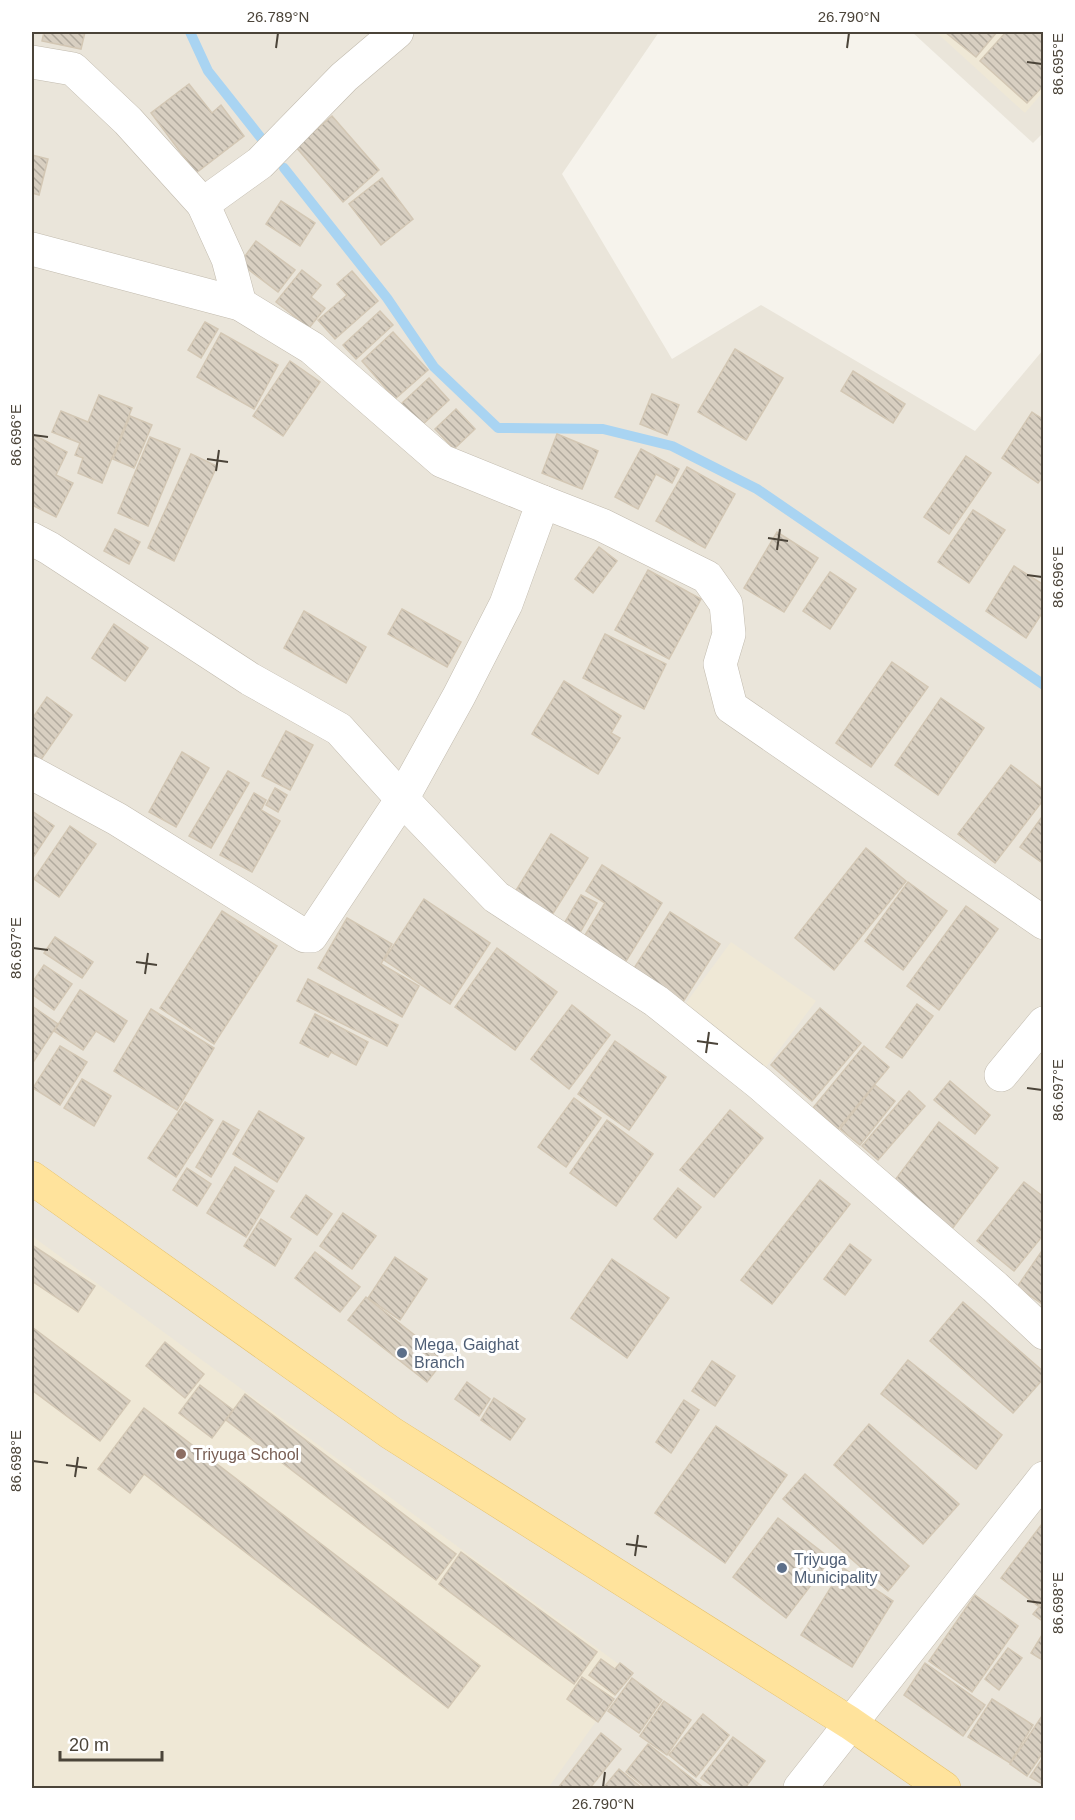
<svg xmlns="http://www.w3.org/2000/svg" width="1075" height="1820" viewBox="0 0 1075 1820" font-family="Arial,sans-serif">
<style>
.residential{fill:#eae5da}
.education{fill:#efe8d6}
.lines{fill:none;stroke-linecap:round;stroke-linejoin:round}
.stream{stroke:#a9d4f2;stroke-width:10}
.building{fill:url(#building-back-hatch);stroke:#d3c7b4;stroke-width:1.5}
.minor-casing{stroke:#c2bbae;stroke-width:34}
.major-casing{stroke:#e6c16a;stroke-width:34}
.minor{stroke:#fff;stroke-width:33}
.major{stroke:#ffe39c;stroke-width:33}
.ticks{fill:none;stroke:#4b4439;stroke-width:2}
.service-dot{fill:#5c6f8a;stroke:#fff;stroke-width:2}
.education-dot{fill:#8d6e63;stroke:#fff;stroke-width:2}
.labels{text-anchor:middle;stroke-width:6;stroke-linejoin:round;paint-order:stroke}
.service-label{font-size:16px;fill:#4e5e75;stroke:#fff;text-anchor:start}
.education-label{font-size:16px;fill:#785e54;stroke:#fff;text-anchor:start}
.neatline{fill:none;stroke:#4b4439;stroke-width:2}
.ticks-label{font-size:15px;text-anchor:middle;fill:#4b4439}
</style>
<defs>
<pattern id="building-back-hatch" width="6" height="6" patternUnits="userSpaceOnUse" patternTransform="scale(1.5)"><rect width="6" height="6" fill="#d8cfc1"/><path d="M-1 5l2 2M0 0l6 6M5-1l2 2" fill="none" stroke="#b1aa9e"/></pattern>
</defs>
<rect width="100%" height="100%" fill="#f6f3ec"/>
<g class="residential">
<path d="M32,32H659L562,174L672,359L761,305L975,431L1043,350V1788H32Z"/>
<path d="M912,32H1043V133L1033,143Z"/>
</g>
<g class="education">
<path d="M936,32H1043V92L1025,113Z"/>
<path d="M731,942L816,1001L763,1071L683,1007Z"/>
<path d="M32,1236L631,1673L548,1788H32Z"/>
</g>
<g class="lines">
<g class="stream">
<path d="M190,32L208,71L265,143"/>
<path d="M284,168L387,298L434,367L498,428L603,429L672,446L757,489L1044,685"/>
</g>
</g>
<g class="building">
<path d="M44,32H85L81,49L42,41Z"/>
<path d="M945,32H997L976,57Z"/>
<path d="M1006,32H1044V85L1027,103L980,61Z"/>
<path d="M189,84L212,113L221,105L244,136L196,173L151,113Z"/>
<path d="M332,116L379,170L343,202L296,147Z"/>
<path d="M32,155L48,159L39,195L32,193Z"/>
<path d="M382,178L413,219L381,245L349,204Z"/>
<path d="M281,201L315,223L300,246L266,224Z"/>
<path d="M256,241L295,270L278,292L240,263Z"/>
<path d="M302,270L321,285L311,297L325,308L309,328L276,302Z"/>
<path d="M352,271L378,301L335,339L318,320L347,295L337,284Z"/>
<path d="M380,311L393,325L356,359L343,345Z"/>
<path d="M205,322L218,329L201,358L188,350Z"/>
<path d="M393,332L428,370L395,399L362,361Z"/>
<path d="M221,333L278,365L254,409L197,377Z"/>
<path d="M735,349L783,378L746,440L698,412Z"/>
<path d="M290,361L320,382L283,436L253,416Z"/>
<path d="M853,371L905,404L893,423L841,391Z"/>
<path d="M429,378L449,400L421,426L401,404Z"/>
<path d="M652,394L679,405L667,435L640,424Z"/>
<path d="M99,395L132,408L102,483L78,473L83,458L75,455L80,443L52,432L61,411L88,422Z"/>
<path d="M456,409L475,429L454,449L435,429Z"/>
<path d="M1032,412L1044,420V475L1038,483L1002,458Z"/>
<path d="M130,416L152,425L134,468L113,459Z"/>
<path d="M32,434L67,452L56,475L73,483L56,517L32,505Z"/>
<path d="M557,434L598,451L582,489L542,473Z"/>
<path d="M150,437L180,449L148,526L118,513Z"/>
<path d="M641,449L679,469L672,483L656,474L638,509L615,497Z"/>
<path d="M191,454L217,466L174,561L148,548Z"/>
<path d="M966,456L991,473L949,534L924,517Z"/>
<path d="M687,467L735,494L705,548L656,521Z"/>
<path d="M973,510L1005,530L969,583L938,562Z"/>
<path d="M115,529L140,542L129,564L104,551Z"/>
<path d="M777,532L818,558L784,612L744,588Z"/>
<path d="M599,547L617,561L593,593L575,579Z"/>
<path d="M1014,566L1044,585V610L1026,638L986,611Z"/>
<path d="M648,570L701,599L669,659L615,630Z"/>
<path d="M830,572L856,589L830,629L803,611Z"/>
<path d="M402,609L461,642L447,667L388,634Z"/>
<path d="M304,611L366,647L346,683L284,648Z"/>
<path d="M114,624L148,648L125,681L92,658Z"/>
<path d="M605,634L666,664L644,709L583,678Z"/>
<path d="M892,662L928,687L871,767L836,743Z"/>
<path d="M564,681L621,716L611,733L620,738L598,774L532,734Z"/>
<path d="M47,697L72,715L40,761L32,755V719Z"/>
<path d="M941,698L984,728L938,795L895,765Z"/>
<path d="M286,731L313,745L290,790L262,776Z"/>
<path d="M182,752L209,768L176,827L149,812Z"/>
<path d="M1011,765L1044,790V799L995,863L958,834Z"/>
<path d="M228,771L249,783L211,848L189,836Z"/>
<path d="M275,788L287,795L278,812L266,805Z"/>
<path d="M254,793L266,800L261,810L280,821L252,872L220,855Z"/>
<path d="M32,811L54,826L32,859Z"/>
<path d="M1044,814V864L1020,847Z"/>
<path d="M70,826L96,844L59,897L34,879Z"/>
<path d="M551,834L588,858L552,915L515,892Z"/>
<path d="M866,848L906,881L834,970L795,938Z"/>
<path d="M602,865L662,903L623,966L582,940L605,903L586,891Z"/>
<path d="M908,882L947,911L903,970L865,941Z"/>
<path d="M581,895L597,903L578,936L562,927Z"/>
<path d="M424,899L490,943L450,1004L384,960Z"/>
<path d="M966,906L998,929L939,1010L907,986Z"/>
<path d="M222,911L277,946L214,1044L160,1008Z"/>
<path d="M670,912L720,944L681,1005L631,973Z"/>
<path d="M347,918L392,944L381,964L419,986L402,1017L318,968Z"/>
<path d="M55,937L93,962L82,978L44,953Z"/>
<path d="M497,948L557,992L515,1050L455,1007Z"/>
<path d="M44,965L72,984L54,1010L32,994V983Z"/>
<path d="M308,979L398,1025L387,1046L297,1001Z"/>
<path d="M80,990L127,1021L114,1042L96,1031L83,1050L54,1031Z"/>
<path d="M917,1004L933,1016L902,1058L886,1047Z"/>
<path d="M572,1005L610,1035L569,1089L531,1059Z"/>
<path d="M32,1006L58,1024L32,1064Z"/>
<path d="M820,1008L861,1043L812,1101L771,1065Z"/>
<path d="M151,1009L214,1048L177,1110L114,1071Z"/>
<path d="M315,1014L368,1042L356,1065L331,1052L328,1057L300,1043Z"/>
<path d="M615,1041L666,1077L629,1130L578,1094Z"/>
<path d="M60,1046L87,1062L60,1105L33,1088Z"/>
<path d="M864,1046L889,1067L838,1129L813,1108Z"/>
<path d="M82,1079L111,1096L94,1126L64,1108Z"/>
<path d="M950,1081L990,1115L975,1134L934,1100Z"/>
<path d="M875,1085L895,1101L860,1145L840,1129Z"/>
<path d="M909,1091L925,1106L878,1160L862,1146Z"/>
<path d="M574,1098L601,1118L566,1167L538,1147Z"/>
<path d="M185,1102L213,1120L176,1177L148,1158Z"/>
<path d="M730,1110L763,1138L714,1197L680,1170Z"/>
<path d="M259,1111L304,1138L277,1182L233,1154Z"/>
<path d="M607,1120L653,1154L616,1206L570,1173Z"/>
<path d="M223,1121L239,1130L211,1177L196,1167Z"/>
<path d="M939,1122L998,1168L952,1229L892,1184Z"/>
<path d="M235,1167L274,1191L246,1237L207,1213Z"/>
<path d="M187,1168L211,1184L197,1206L173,1190Z"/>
<path d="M820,1180L850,1204L772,1304L741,1280Z"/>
<path d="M1024,1182L1044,1197V1234L1014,1271L977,1241Z"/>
<path d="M678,1188L701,1207L676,1238L654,1219Z"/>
<path d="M306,1195L332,1214L317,1235L291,1217Z"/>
<path d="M343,1213L376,1236L352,1269L320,1246Z"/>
<path d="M261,1219L291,1239L275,1266L244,1246Z"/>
<path d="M850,1244L871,1260L845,1295L824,1279Z"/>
<path d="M32,1245L95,1286L78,1312L32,1281Z"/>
<path d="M1044,1248V1305L1017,1287Z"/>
<path d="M315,1252L360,1287L340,1312L295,1278Z"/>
<path d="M395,1257L427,1279L400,1320L368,1298Z"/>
<path d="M612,1259L669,1298L627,1358L571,1318Z"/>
<path d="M366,1297L445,1359L427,1382L348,1320Z"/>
<path d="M963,1302L1044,1372V1378L1013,1413L930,1341Z"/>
<path d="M32,1327L130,1401L100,1441L32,1390Z"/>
<path d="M165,1342L204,1374L185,1398L146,1366Z"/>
<path d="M908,1360L1002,1435L976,1469L881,1394Z"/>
<path d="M712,1361L735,1376L715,1406L692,1391Z"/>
<path d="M467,1382L490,1399L479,1416L455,1399Z"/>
<path d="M200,1385L233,1410L212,1438L179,1413Z"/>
<path d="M245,1394L456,1554L436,1580L226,1420Z"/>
<path d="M494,1398L525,1419L510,1440L481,1420Z"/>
<path d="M684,1400L699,1410L671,1453L656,1442Z"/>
<path d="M144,1408L480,1666L448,1708L144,1474L130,1493L98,1469Z"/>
<path d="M869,1424L959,1504L923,1544L834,1465Z"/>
<path d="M716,1426L787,1475L725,1563L655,1513Z"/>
<path d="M805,1474L909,1566L888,1591L783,1499Z"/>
<path d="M778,1518L831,1559L786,1618L733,1577Z"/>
<path d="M1042,1524L1044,1525V1599L1038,1606L1001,1578Z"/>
<path d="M461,1552L597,1652L574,1684L439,1584Z"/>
<path d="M843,1568L893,1601L852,1667L801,1635Z"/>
<path d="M975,1595L1018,1626L972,1692L929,1661Z"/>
<path d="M1044,1601V1622L1033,1614Z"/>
<path d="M1042,1635L1044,1636V1661L1031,1653Z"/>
<path d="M1008,1648L1022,1658L999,1690L985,1679Z"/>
<path d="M601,1659L615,1669L620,1663L633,1673L615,1695L589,1675Z"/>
<path d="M925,1663L985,1705L963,1736L904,1695Z"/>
<path d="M582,1677L614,1699L598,1722L567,1699Z"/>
<path d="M632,1678L662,1700L639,1733L608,1711Z"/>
<path d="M992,1699L1033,1725L1010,1763L968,1737Z"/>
<path d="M664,1701L691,1720L667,1755L640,1736Z"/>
<path d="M1044,1713V1751L1027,1776L1010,1764Z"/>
<path d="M703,1714L729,1735L696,1777L669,1755Z"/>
<path d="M601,1733L621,1749L590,1788H558Z"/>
<path d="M733,1737L765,1761L745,1788H715L701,1778Z"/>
<path d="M648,1744L704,1788H646L626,1772Z"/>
<path d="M1044,1756V1785L1030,1777Z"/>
<path d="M619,1769L642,1788L604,1787Z"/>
</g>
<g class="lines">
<defs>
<g id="minor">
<path d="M32,62L73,69L128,121L203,204L228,259L240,304"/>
<path d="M203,204L260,163L344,77L397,32"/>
<path d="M32,249L240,304L312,348L442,461L543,502L506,604L459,696L402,799L311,936H305L117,819L32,773"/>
<path d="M543,502L602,525L707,577L726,604L729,634L720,664L731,707L1044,923"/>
<path d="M32,539L49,548L250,679L339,729L402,799L496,897L656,1001L759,1083L995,1287L1044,1333"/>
<path d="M1001,1075L1044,1023"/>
<path d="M800,1788L1044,1478"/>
</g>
<path id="major" d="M32,1178L391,1433L850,1723L944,1788"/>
</defs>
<use href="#minor" class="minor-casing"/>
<use href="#major" class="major-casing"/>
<use href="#minor" class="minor"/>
<use href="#major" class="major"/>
</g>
<path class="ticks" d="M276,48L278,33M847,48L849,33M1027,62L1042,64M33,435L48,437M207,459L228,462M216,471L219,450M768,538L788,541M777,550L780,529M1027,575L1042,577M33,948L48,950M136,962L157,965M145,974L148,953M697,1041L718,1044M706,1053L709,1032M1027,1088L1042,1090M33,1461L48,1463M66,1465L87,1468M75,1477L78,1457M626,1544L647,1547M635,1556L638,1535M1027,1601L1042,1603M603,1787L605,1772"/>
<g class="service-dot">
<circle cx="402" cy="1353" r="6"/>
<circle cx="782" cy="1568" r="6"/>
</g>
<circle class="education-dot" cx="181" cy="1454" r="6"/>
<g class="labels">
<g class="service-label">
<text x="414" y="1350">Mega, Gaighat<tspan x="414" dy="18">Branch</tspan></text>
<text x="794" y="1565">Triyuga<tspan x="794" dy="18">Municipality</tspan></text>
</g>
<g class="education-label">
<text x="193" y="1460">Triyuga School</text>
</g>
</g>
<rect width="1075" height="1820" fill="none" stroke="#ffffff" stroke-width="66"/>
<path d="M60 1751v9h102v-9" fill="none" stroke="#4b4439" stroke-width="3"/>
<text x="69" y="1751" font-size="18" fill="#4b4439" stroke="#ffffff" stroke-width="4.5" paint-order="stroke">20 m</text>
<rect x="33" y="33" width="1009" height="1754" class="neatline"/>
<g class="ticks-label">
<text x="278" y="22">26.789°N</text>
<text x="849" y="22">26.790°N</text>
<text transform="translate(1058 64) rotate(-90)" y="5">86.695°E</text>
<text transform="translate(16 435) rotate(-90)" y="5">86.696°E</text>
<text transform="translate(1058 577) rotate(-90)" y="5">86.696°E</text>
<text transform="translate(16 948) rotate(-90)" y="5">86.697°E</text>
<text transform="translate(1058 1090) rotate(-90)" y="5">86.697°E</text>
<text transform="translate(16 1461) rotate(-90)" y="5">86.698°E</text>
<text transform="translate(1058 1603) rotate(-90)" y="5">86.698°E</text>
<text x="603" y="1809">26.790°N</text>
</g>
</svg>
